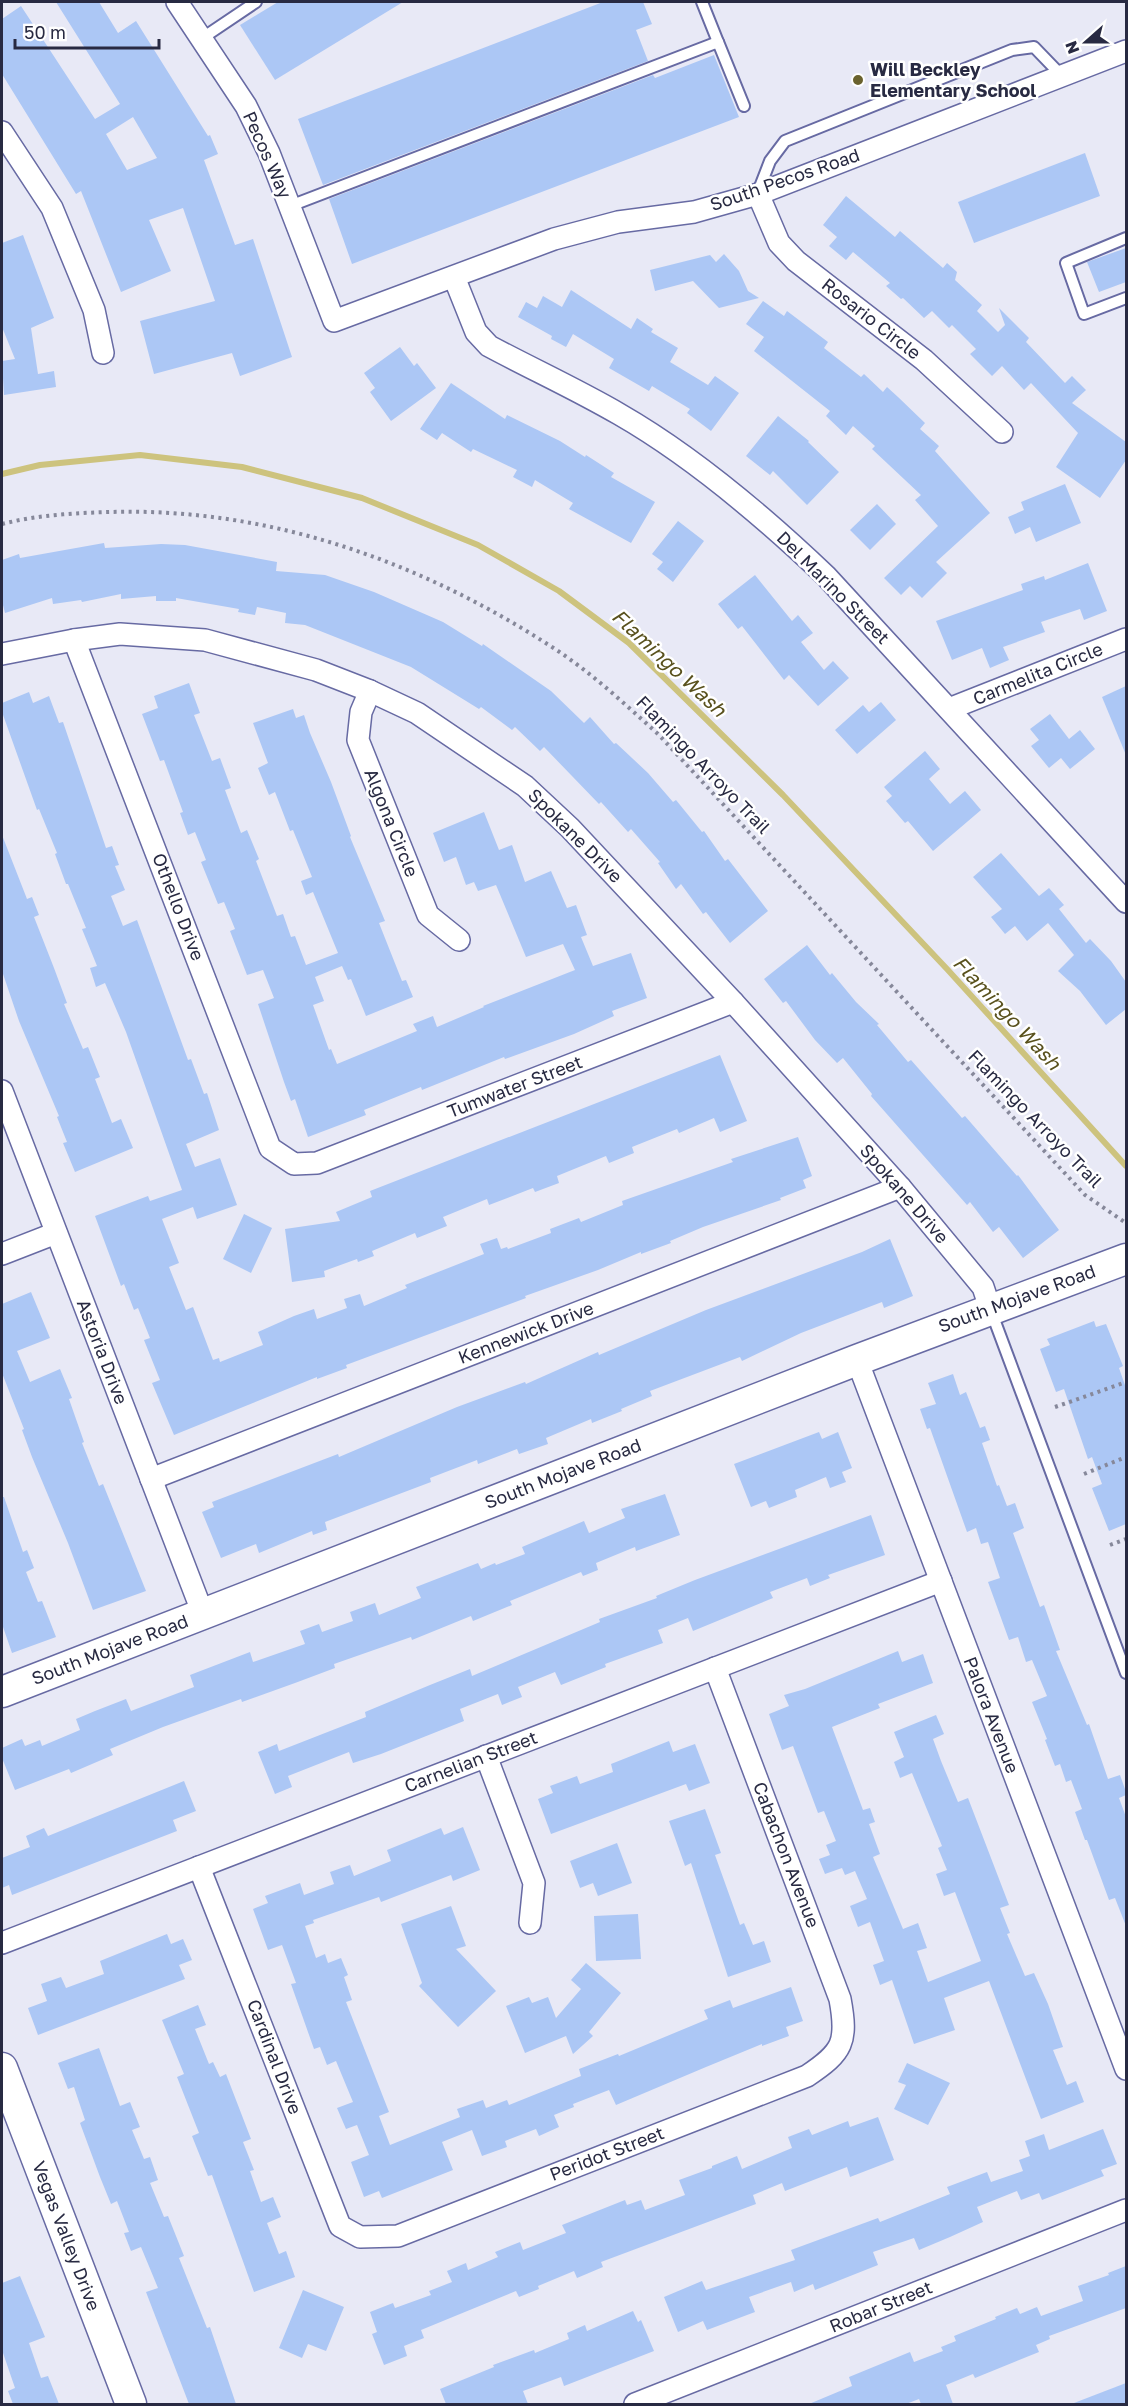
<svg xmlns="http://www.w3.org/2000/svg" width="1128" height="2406" viewBox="0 0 1128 2406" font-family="'Golos Text',sans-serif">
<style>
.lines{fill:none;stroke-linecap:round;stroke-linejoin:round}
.stream{stroke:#cdc37e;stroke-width:6}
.building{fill:#acc7f5;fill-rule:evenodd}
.lane-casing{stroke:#676aa3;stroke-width:14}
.street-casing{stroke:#676aa3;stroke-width:24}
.secondary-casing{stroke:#676aa3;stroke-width:33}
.path{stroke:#86889a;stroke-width:4;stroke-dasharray:3 4.5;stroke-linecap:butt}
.lane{stroke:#fff;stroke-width:10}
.street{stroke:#fff;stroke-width:21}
.secondary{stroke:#fff;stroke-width:30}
.poi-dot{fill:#6a622e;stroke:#fff;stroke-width:2}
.labels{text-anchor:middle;stroke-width:5;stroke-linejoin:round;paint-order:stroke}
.poi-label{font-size:18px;font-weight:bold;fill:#282a42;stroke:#fff;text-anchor:start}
.street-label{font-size:18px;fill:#282a42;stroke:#fff}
.water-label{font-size:20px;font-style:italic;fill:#59511d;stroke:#fff}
</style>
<rect width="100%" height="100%" fill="#e8e9f6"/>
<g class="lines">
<path class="stream" d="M2,474L40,465L140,455L242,467L362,498L478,545L559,591L629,643L783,795L947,969L1126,1166"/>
</g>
<g class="building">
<path d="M56,2H99L118,33L136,21L208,136L210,135L218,154L204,160L235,245L253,239L292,357L240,376L232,353L154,374L140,321L215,301L183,208L149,220L171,271L121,292L81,191L76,194L2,74V19L21,6L95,119L120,104ZM133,117L157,158L127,170L106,134Z"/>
<path d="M278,2H403L275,80L240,25Z"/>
<path d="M603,2H643L652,24L636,30L648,61L323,185L298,119Z"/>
<path d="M714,55L739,117L352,264L329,199L653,75L655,78Z"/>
<path d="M1085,153L1100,196L974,243L958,202Z"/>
<path d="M846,196L895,237L900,231L943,268L947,263L957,272L955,280L982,305L977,311L998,332L1005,325L999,308L1029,338L1026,342L1065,383L1072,376L1086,390L1072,403L1126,442V460L1100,498L1056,467L1078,433L1031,383L1024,390L1002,366L992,376L970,354L976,349L952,325L949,328L932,311L924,318L903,298L901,299L886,286L890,283L853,252L846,260L829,246L837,237L823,225Z"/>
<path d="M23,235L54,318L31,328L38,374L54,371L56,387L4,395L2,361L15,359L2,327V243Z"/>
<path d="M1126,248V282L1099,292L1087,262Z"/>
<path d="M724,254L739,271L748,291L759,298L719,308L693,281L655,291L650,270L710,255L716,262Z"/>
<path d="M571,290L631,329L637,318L653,329L651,332L678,348L670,362L708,385L715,376L739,393L711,431L687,413L690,409L652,386L649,391L609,368L614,359L573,334L566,347L551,339L552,336L518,317L526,302L537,308L543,296L562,307Z"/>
<path d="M763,301L784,316L787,311L828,342L824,348L861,377L864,374L883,392L887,387L898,397L925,423L920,429L939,446L935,451L990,513L936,562L947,573L922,598L910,586L901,595L884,578L938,526L915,500L921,495L872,449L875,446L853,426L846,435L826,416L830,411L754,351L764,337L746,324Z"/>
<path d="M400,347L414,366L417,363L436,388L391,421L370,392L375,388L364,373Z"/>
<path d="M451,383L505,419L507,415L560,441L585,457L586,455L614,473L611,477L655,502L631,543L569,509L573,503L535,480L532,487L513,477L517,470L473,449L471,452L442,433L437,440L420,429Z"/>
<path d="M778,416L809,441L808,442L839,472L807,505L773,471L770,475L746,456Z"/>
<path d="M1065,484L1081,523L1036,542L1030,527L1015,534L1008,517L1024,510L1021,502Z"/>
<path d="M877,504L896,524L870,550L850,530Z"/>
<path d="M678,521L704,541L673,582L657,569L663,562L652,554Z"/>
<path d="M104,543L105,548L161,544L185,545L277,562L276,571L325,575L374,592L443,622L482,646L483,644L551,691L584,723L590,717L614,744L616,743L648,773L673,802L676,800L702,832L704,831L725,861L728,859L768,911L730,943L706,912L703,914L681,884L676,889L658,863L660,862L631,829L628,832L601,802L599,804L544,747L540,751L515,727L512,730L481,707L479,709L411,667L305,625L285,623L286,613L257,607L255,615L238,612L239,609L176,598V601H156V596L121,599V594L82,602L81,600L53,604L52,598L5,613L2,601V560L19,554L20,558Z"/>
<path d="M1088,563L1107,611L1084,620L1080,609L1041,622L1045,632L1003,647L1009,660L990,668L982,648L952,660L936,621L1023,590L1021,584L1044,576L1045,580Z"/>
<path d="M755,575L792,621L798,615L813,633L801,642L824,670L833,661L849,678L818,706L789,675L784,680L742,626L738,629L718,604Z"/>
<path d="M189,683L200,713L194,715L212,761L220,758L231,788L225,790L241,833L247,830L259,859L256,861L277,916L283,914L291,937L295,936L306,965L338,953L313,892L306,895L301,881L312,877L293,830L290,831L275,792L269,795L258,768L268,763L253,723L293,709L296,718L304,715L310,733L331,782L351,836L350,837L385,921L379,923L402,981L406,980L413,997L366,1016L351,979L348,980L342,966L315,977L324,1001L313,1005L329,1050L331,1049L337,1064L417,1031L413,1024L433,1016L437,1027L484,1007L483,1006L575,970L563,944L526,957L496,885L478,891L474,882L466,885L456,857L444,862L433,833L484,812L499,850L512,845L525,882L551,871L567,908L576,905L587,935L581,937L593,966L631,953L647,998L612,1011L614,1016L574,1034L505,1059L504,1057L422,1090L421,1087L364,1110L366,1115L308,1137L295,1099L291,1101L284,1082L258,1004L274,998L263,970L247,975L230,931L235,929L224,902L218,904L201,862L206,860L195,832L188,835L180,813L183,812L164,760L160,761L142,714L158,708L154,696Z"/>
<path d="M1126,686V755L1102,697Z"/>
<path d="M29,692L33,703L49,696L59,723L63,722L106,848L112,846L119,865L115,866L125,890L111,896L123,926L137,920L188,1060L191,1059L204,1094L207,1093L219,1130L186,1144L195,1167L220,1158L237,1205L197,1219L193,1207L162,1219L179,1263L169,1267L186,1310L193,1307L213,1360L219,1358L220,1362L263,1345L258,1332L294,1316L314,1309L317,1319L347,1308L344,1299L360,1294L364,1306L407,1288L405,1285L484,1254L480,1244L497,1238L501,1249L507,1247L508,1249L551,1233L550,1229L579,1218L581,1222L623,1205L622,1201L733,1162L731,1159L798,1137L812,1176L803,1180L806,1188L780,1198L781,1200L703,1227L670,1241L671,1243L641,1254V1252L598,1270L525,1296L526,1298L346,1365L347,1368L317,1379V1377L174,1435L152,1383L160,1380L144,1340L150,1338L138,1308L134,1310L124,1284L121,1286L95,1216L148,1196L150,1201L182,1190L126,1032L105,983L96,987L90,968L97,966L82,929L86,928L68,884H66L55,854L57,853L39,809L37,810L2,712V703Z"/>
<path d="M881,702L896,720L857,754L835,730L863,705L869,712Z"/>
<path d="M1050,714L1069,739L1080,730L1095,749L1070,769L1061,758L1049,768L1031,746L1039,740L1030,729Z"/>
<path d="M925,751L940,769L929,779L950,804L965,791L981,810L933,851L908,821L905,823L886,801L892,796L884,787Z"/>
<path d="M2,835L27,899L32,897L39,915L34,917L54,968L67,1003L64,1004L83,1049L88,1047L100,1077L95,1079L112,1123L121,1119L133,1148L75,1172L63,1143L67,1142L57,1117L59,1116L19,1021L2,971Z"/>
<path d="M1001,853L1039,896L1049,888L1064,905L1059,909L1086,943L1090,939L1111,961L1126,982V1009L1106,1025L1080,991L1058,971L1074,955L1048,923L1027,941L1015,926L1005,934L991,917L1002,909L973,877Z"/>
<path d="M807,945L830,975L832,973L856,1002L879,1024L877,1025L908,1062L911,1060L962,1118L965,1116L1017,1176L1018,1175L1059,1230L1023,1258L999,1227L993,1232L970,1202L967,1205L871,1096L872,1094L843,1058L837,1063L815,1040L786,1001L783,1003L764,979Z"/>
<path d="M720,1055L747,1121L720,1132L714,1118L679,1133L677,1129L632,1147L634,1153L609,1163L606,1156L557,1176L559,1183L535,1192L533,1188L489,1205L487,1199L443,1217L447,1226L417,1238L415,1233L372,1251L374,1256L358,1262L357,1259L324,1271L325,1277L292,1282L285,1229L340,1221L336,1212L372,1197L370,1191Z"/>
<path d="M244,1214L272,1228L251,1273L223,1259Z"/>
<path d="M890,1239L913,1296L884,1308L882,1302L801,1333L742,1361L740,1357L650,1391L652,1396L621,1409L622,1411L592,1423L591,1419L546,1438L548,1444L519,1454L517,1449L478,1464L477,1460L430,1478L431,1482L325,1522L327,1530L313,1535L312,1531L259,1553L256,1544L221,1558L202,1512L214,1507L212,1502L338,1454L339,1457L457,1407L525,1382L526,1384L598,1352L599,1355L706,1310L862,1252Z"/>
<path d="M31,1292L50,1338L17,1351L30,1382L60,1369L72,1398L69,1399L84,1442L82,1443L99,1486L103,1484L146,1591L93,1610L68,1543L32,1457L22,1430L24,1429L2,1373V1304Z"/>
<path d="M1094,1321L1096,1327L1106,1324L1123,1366L1119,1368L1126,1388V1524L1109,1531L1092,1488L1102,1484L1092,1457L1088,1459L1064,1389L1056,1392L1040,1349L1050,1345L1047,1339Z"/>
<path d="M953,1374L960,1395L966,1392L980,1428L985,1426L990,1440L982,1443L997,1486L999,1485L1007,1506L1015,1503L1024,1528L1013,1533L1040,1607L1044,1605L1060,1650L1056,1651L1087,1725L1089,1724L1108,1779L1120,1775L1126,1792V1795L1119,1798L1126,1817V1926L1115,1898L1109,1900L1087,1840H1085L1075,1812L1082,1809L1071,1780L1066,1782L1060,1764L1055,1766L1045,1740L1047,1739L1032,1702L1047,1696L1032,1660L1026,1662L1018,1637L1009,1640L988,1582L1000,1578L988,1542L981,1544L976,1528L967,1532L930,1428L927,1429L920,1409L936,1404L928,1383Z"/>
<path d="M819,1432L822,1439L838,1432L852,1468L842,1472L846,1482L830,1488L826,1477L795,1490L797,1497L769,1508L766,1501L751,1507L734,1464Z"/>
<path d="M665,1494L680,1535L636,1551L635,1547L596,1563L598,1570L583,1576L581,1572L510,1601L512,1605L473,1621L471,1616L412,1640L411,1637L334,1664L335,1668L295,1683L242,1702L241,1699L163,1727L110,1749L113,1755L71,1773L69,1769L15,1790L2,1758V1748L22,1739L25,1746L40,1740L42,1746L80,1730L76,1719L95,1711L126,1699L131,1711L194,1687L190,1675L250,1652L253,1662L305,1644L300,1631L319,1624L322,1632L353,1621L350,1612L375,1603L379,1615L421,1598L416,1587L478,1563L481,1569L495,1563L496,1565L525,1554L522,1547L584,1521L589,1533L625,1518L621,1509Z"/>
<path d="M2,1497H4L23,1552L27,1550L34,1568L26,1572L38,1602L42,1601L56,1637L12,1653L2,1624Z"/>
<path d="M871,1515L885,1555L828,1575L830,1578L810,1586L807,1578L770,1592L773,1598L693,1631L688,1618L658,1630L663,1643L605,1664L606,1667L561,1685L555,1672L518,1687L522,1697L502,1705L498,1694L460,1709L464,1721L381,1754L353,1763L349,1752L288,1776L292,1787L275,1794L258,1752L277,1744L279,1751L366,1717L365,1712L430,1685L470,1669L472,1676L600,1622L599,1619L657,1598L656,1596L695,1580Z"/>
<path d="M898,1651L902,1662L923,1654L933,1683L878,1704L880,1708L832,1727L863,1810L870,1808L875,1822L869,1824L880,1854L873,1857L903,1929L918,1923L927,1948L917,1951L928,1982L981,1961L955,1892L944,1896L936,1874L947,1870L938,1848L942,1846L912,1773L900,1778L894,1762L904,1757L894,1732L936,1715L944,1734L933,1739L941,1761L958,1802L968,1798L1009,1905L1000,1908L1010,1933L1007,1934L1025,1976L1034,1973L1048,2004L1063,2047L1053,2050L1067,2085L1076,2081L1084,2102L1041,2119L989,1981L944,1998L955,2030L914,2044L892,1980L880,1985L873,1965L884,1961L870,1922L858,1927L850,1906L867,1899L855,1871L845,1875L842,1868L825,1874L819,1859L830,1855L826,1845L836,1841L824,1811L818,1813L793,1746L782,1750L769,1714L789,1706L784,1695L805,1689Z"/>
<path d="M669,1741L673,1752L695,1744L710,1783L689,1791L686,1784L551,1834L538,1799L553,1793L550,1786L577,1776L580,1784L613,1772L611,1764Z"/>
<path d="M184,1781L196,1811L173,1820L177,1831L12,1895L9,1885L2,1888V1858L30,1847L26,1836L44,1828L48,1836Z"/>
<path d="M705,1809L721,1853L715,1855L740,1925L744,1923L753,1945L764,1941L771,1962L728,1977L691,1863L685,1866L669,1821Z"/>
<path d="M463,1827L480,1870L453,1881L451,1875L381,1902L379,1897L313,1920L314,1923L305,1926L316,1958L325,1954L328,1963L341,1958L348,1975L344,1977L352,2000L346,2002L389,2112L379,2116L390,2145L460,2117L457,2109L483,2100L486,2108L507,2100L509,2105L581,2076L579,2069L618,2054L619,2056L708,2019L704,2010L730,2000L733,2008L791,1987L803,2021L786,2027L789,2036L762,2046V2044L706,2067L616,2105L609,2090L573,2104L574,2107L554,2115L559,2127L539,2136L536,2129L505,2141L507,2147L482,2156L472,2130L442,2142L453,2170L382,2198L379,2191L364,2197L351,2162L369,2155L357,2125L346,2129L337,2108L353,2102L336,2061L327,2065L320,2047L314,2049L291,1984L296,1983L282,1945L268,1950L253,1909L268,1903L265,1896L300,1883L304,1895L334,1884L330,1872L350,1865L354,1876L391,1861L387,1850L441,1828L444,1835Z"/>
<path d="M617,1843L632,1883L598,1896L593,1883L580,1888L570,1861Z"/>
<path d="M451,1906L466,1946L456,1949L496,1991L458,2027L419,1986L422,1983L401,1924Z"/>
<path d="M638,1914L641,1959L596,1961L594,1916Z"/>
<path d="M167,1934L171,1944L183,1939L192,1960L179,1965L185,1979L38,2035L28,2008L47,2001L41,1984L61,1977L66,1988L104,1974L100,1961Z"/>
<path d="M586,1963L621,1993L589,2032L593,2036L573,2054L566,2036L525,2053L506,2006L529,1997L532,2003L548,1997L556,2018L581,1989L571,1980Z"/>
<path d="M198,2005L206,2025L195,2029L209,2064L213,2062L220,2077L226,2074L251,2139L243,2142L254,2170L250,2171L261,2202L273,2197L281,2217L267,2223L279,2254L286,2251L295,2277L254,2292L212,2175L208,2176L192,2136L199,2133L177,2077L184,2074L162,2020Z"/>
<path d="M99,2048L120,2106L130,2102L140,2127L132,2130L144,2159L150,2157L158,2180L150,2183L164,2217L168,2216L184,2256L179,2258L207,2328L210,2327L236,2404H189L146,2292L158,2288L141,2247L131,2251L124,2233L129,2232L117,2201L111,2204L100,2177L80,2123L85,2120L74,2087L68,2089L58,2063Z"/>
<path d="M907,2063L950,2083L928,2125L894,2109L906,2085L898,2082Z"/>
<path d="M878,2117L894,2160L850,2177L847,2167L785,2191L782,2183L753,2195L756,2204L601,2262L603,2267L577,2278L574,2271L538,2286L539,2289L519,2297L516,2291L421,2330L424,2338L404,2346L407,2356L384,2365L372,2334L377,2332L370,2312L393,2303L395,2308L431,2295L429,2291L452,2282L447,2271L466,2263L468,2270L498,2257L495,2252L520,2242L523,2250L566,2233L562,2225L625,2200L627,2205L641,2200L645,2210L685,2195L679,2180L712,2168V2166L737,2156L742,2169L792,2148L788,2137L809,2129L812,2135L848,2121L850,2127Z"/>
<path d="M1103,2129L1117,2164L1101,2170L1104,2176L1042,2200L1039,2193L1021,2200L1017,2191L977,2207L983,2222L950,2237L919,2250L914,2238L873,2252L878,2265L815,2290L813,2284L794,2292L791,2282L749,2297L755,2312L707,2330L703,2321L678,2332L664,2297L702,2281L706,2290L795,2260L791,2250L878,2218L880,2222L950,2194L947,2187L987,2172L991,2182L1023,2171L1019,2160L1030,2156L1025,2141L1044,2134L1049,2150Z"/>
<path d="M1126,2266V2308L1049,2336L1050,2339L1036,2345L1039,2352L975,2378L973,2374L946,2385L953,2404H921L919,2399L906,2404H809L852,2386L849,2377L910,2352L914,2362L943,2351L941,2347L956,2341L954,2336L996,2319L995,2317L1017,2308L1020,2314L1037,2307L1041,2316L1083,2301L1078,2286L1109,2275L1108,2273Z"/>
<path d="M20,2276L45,2337L29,2343L41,2378L48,2376L59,2404H13L8,2391L15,2388L2,2350V2283Z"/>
<path d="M303,2290L344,2307L326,2351L308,2344L302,2358L279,2348Z"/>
<path d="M633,2311L638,2322L641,2320L654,2351L564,2386L561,2377L523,2391L528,2404H446L440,2389L494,2367L493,2365L534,2350L535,2353L569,2339L567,2333L585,2325L587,2331Z"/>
<path d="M1126,2383V2404H1074V2403Z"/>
</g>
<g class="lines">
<defs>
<g id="lane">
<path d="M702,2L718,42"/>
<path d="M201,39L256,2"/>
<path d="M758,192L770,161L785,141L1012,50L1034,47L1062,76"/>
<path d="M290,206L718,42L744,106"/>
<path d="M1126,238L1066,263L1084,314L1126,298"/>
<path d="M991,1311L1126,1673"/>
</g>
<g id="street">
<path d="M177,2L246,106L269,153L334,321L554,239L618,222L694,212L758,194L1126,51"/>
<path d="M2,132L52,208L94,310L103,353"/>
<path d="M758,194L779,243L796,261L924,360L1002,432"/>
<path d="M454,277L476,332L489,346C532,369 576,389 619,414C694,457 763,516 826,576L1126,902"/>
<path d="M74,640L270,1148L294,1164L317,1163L733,1002"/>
<path d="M2,654L74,640L120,634L205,640L316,670L370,691L417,713L525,786L570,828L733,1002L900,1187L983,1287L990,1308"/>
<path d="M370,691L361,712L358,740L428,915L459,940"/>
<path d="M949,709L1126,639"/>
<path d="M2,1091L203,1614"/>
<path d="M2,1254L56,1233"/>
<path d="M857,1360L1126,2069"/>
<path d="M151,1479L900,1187"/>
<path d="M486,1756L534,1883L530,1923"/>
<path d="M199,1867L340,2226L360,2237L398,2236L807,2076C843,2052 848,2042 840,1999L715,1668"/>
<path d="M2,1943L941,1581"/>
<path d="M635,2404L1126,2210"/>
</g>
<g id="secondary">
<path d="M2,1692L857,1360L1126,1259"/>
<path d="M2,2068L131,2404"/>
</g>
</defs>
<use href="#lane" class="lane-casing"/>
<use href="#street" class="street-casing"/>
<use href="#secondary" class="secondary-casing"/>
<g class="path">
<path d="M2,524C37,515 74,513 110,512C270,507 425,563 558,651C594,675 627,706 659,735L1085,1195L1126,1223"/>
<path d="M1055,1407L1126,1382"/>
<path d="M1084,1474L1126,1457"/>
<path d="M1110,1545L1126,1539"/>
</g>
<use href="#lane" class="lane"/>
<use href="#street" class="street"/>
<use href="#secondary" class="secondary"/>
</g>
<circle class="poi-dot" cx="858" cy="80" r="6"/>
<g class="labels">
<g class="poi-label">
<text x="870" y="76">Will Beckley<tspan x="870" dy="21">Elementary School</tspan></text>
</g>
<g class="street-label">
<text transform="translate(267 155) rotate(66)" y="6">Pecos Way</text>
<text transform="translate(785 180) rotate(-19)" y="6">South Pecos Road</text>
<text transform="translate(871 319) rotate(38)" y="6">Rosario Circle</text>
<text transform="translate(833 588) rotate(45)" y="6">Del Marino Street</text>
<text transform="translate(1038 674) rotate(-22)" y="6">Carmelita Circle</text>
<text transform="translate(703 765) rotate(46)" y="6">Flamingo Arroyo Trail</text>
<text transform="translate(391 823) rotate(68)" y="6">Algona Circle</text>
<text transform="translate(575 836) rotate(45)" y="6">Spokane Drive</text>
<text transform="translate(178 907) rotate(69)" y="6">Othello Drive</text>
<text transform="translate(515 1087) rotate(-21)" y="6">Tumwater Street</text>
<text transform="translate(1035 1119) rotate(46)" y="6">Flamingo Arroyo Trail</text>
<text transform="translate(904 1194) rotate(49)" y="6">Spokane Drive</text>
<text transform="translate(1017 1299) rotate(-20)" y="6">South Mojave Road</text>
<text transform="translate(526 1333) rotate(-21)" y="6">Kennewick Drive</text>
<text transform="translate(102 1352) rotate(69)" y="6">Astoria Drive</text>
<text transform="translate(563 1474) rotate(-21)" y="6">South Mojave Road</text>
<text transform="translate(110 1650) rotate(-21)" y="6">South Mojave Road</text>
<text transform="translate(991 1715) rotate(69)" y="6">Palora Avenue</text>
<text transform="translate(471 1762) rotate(-21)" y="6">Carnelian Street</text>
<text transform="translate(786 1855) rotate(69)" y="6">Cabachon Avenue</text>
<text transform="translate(274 2057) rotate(69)" y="6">Cardinal Drive</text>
<text transform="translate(607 2154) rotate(-21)" y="6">Peridot Street</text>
<text transform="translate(66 2236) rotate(69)" y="6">Vegas Valley Drive</text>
<text transform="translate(881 2307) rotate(-22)" y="6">Robar Street</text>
</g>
<g class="water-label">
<text transform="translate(669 663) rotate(43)" y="7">Flamingo Wash</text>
<text transform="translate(1007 1013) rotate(47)" y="7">Flamingo Wash</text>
</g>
</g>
<rect width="1128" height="2406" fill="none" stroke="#282a42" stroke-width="6"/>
<g transform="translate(1086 42) rotate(249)" stroke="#ffffff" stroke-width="4.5" paint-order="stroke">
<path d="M0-4.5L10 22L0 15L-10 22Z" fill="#282a42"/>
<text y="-9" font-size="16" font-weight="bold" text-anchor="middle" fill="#282a42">N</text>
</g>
<path d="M15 39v9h144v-9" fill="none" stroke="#282a42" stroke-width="3"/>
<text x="24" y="39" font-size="18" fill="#282a42" stroke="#ffffff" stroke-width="4.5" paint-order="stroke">50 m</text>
</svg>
